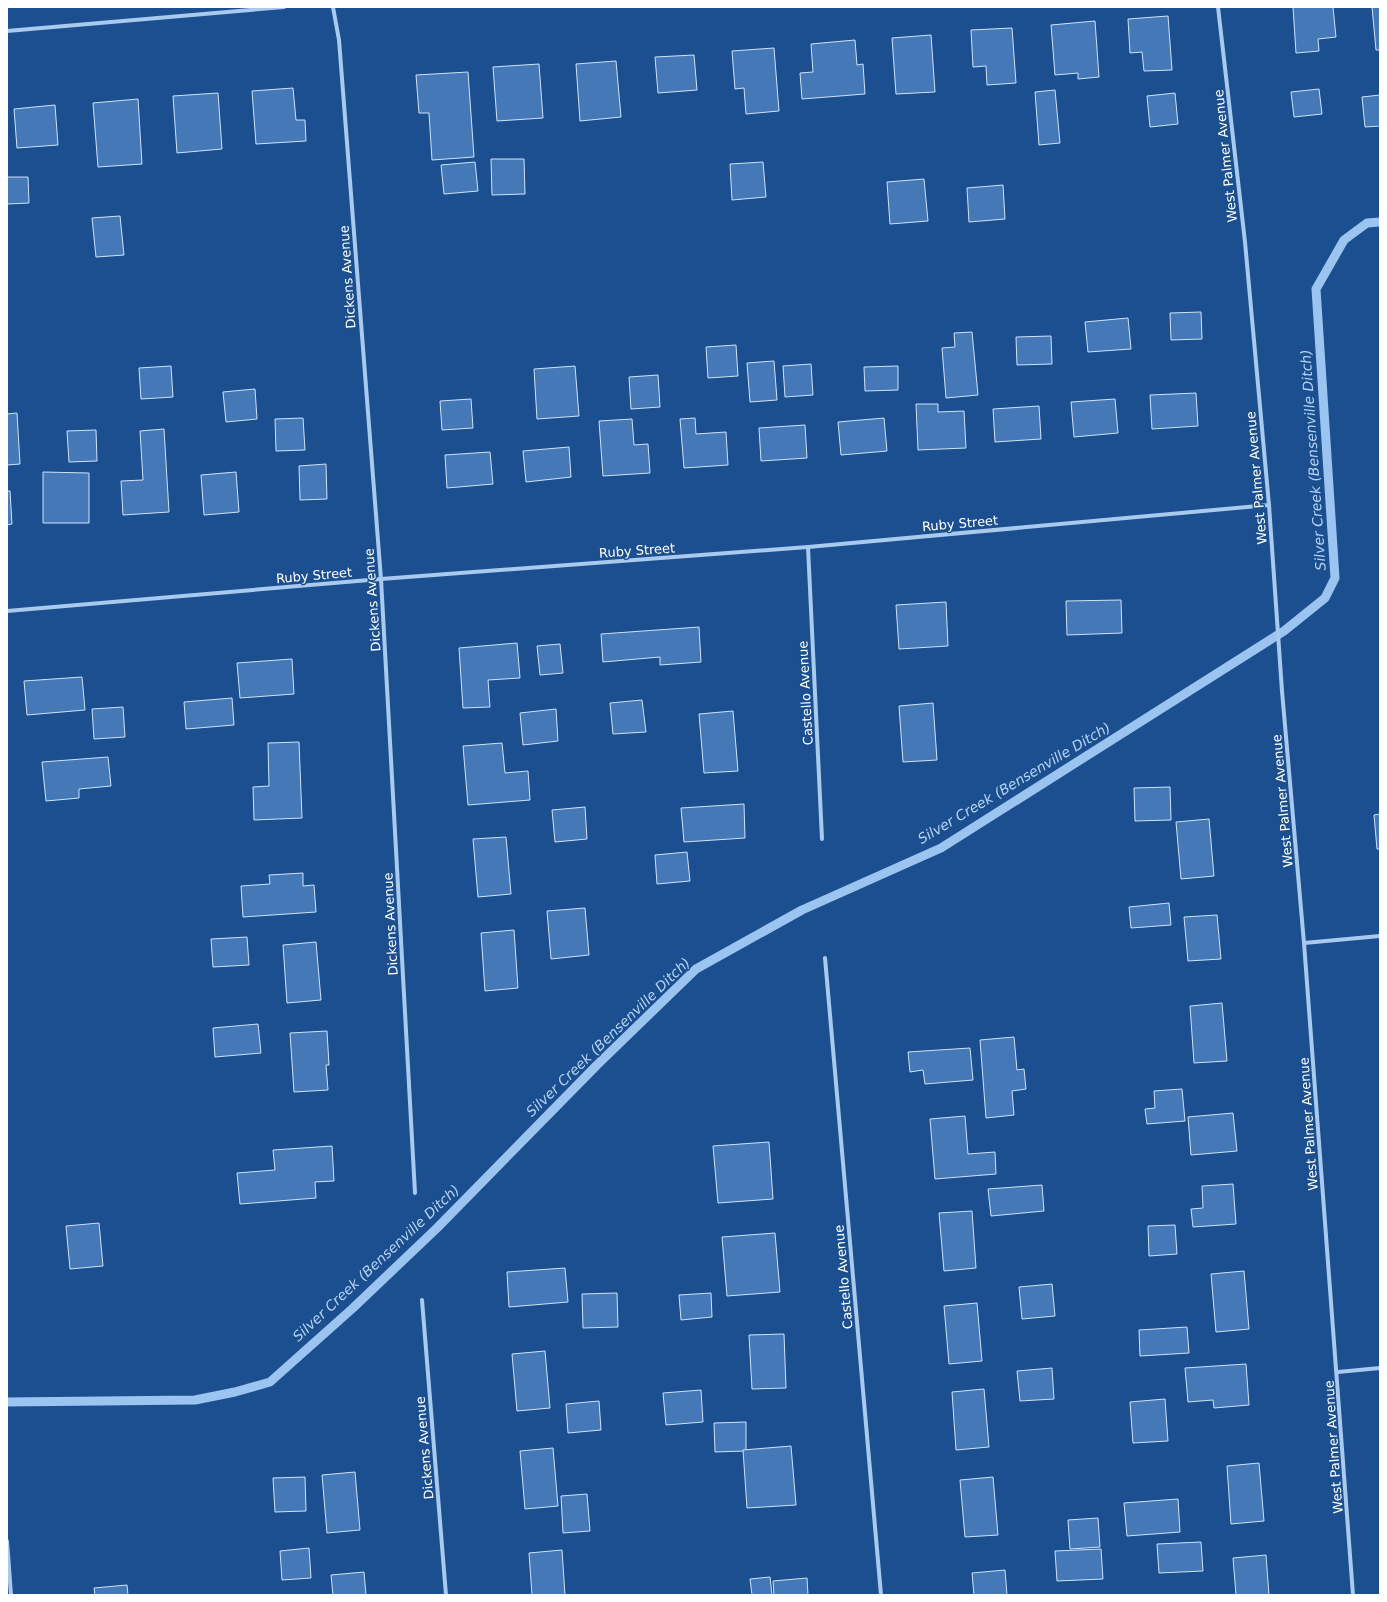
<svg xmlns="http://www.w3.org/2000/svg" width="1387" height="1602" viewBox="0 0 1387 1602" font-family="'DejaVu Sans',sans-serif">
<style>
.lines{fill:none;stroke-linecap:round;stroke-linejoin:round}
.stream{stroke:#9cc4f0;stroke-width:9}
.building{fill:#4478b7;stroke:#cfe3fa}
.street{stroke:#a9c9ee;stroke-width:4}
.labels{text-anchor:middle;stroke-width:3;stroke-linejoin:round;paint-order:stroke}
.street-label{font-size:13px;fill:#fff;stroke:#1b4f8f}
.water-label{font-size:14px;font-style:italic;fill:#b5d3f5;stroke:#1b4f8f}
</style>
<rect width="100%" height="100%" fill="#1b4f8f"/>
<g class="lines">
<path class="stream" d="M7,1402L195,1400L235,1392L270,1382L353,1308L437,1228L597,1065L696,969L802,910L941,848L1284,631L1325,598L1335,578L1316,289L1344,240L1367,223L1380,222"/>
</g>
<g class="building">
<path d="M1293,7H1333L1336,37L1318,39L1319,51L1296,53Z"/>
<path d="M1372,7H1380V50H1376Z"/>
<path d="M1168,16L1172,70L1144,71L1142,52L1130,53L1128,19Z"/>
<path d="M1095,21L1099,77L1078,79V73L1055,75L1051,25Z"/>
<path d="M1012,28L1016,83L987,85L986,66L973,67L971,30Z"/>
<path d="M931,35L935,92L896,94L892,38Z"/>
<path d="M855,40L857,65L863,64L865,94L802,99L800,73L813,72L811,44Z"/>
<path d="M774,48L779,111L746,114L744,88L735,89L732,51Z"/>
<path d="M694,55L697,90L658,93L655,57Z"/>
<path d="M616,61L621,117L580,121L576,64Z"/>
<path d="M539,64L543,118L497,121L493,67Z"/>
<path d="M468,72L474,157L432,160L429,113H419L416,75Z"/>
<path d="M293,88L296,120H305L306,141L256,144L252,91Z"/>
<path d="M1319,89L1322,114L1294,117L1291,92Z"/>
<path d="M1055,90L1060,143L1039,145L1035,92Z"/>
<path d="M218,93L222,149L177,153L173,96Z"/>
<path d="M1175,93L1178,124L1150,127L1147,96Z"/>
<path d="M1380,95V126L1365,127L1362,97Z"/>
<path d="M138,99L142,164L98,167L93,103Z"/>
<path d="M55,105L58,145L17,148L14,109Z"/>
<path d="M491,159H524L525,194L492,195Z"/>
<path d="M475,162L478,191L444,194L441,165Z"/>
<path d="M763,162L766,197L732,200L730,164Z"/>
<path d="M7,177H28L29,203L7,204Z"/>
<path d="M924,179L928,221L890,224L887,182Z"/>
<path d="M1003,185L1005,219L969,222L967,188Z"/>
<path d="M120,216L124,255L96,257L92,218Z"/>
<path d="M1201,312L1202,339L1171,340L1170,313Z"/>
<path d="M1128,318L1131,349L1088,352L1085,322Z"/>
<path d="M972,332L978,395L946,398L942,348L955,347L954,333Z"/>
<path d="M1051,336L1052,364L1017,365L1016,337Z"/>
<path d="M736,345L738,376L708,378L706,347Z"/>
<path d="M774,361L777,400L750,402L747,363Z"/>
<path d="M811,364L813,395L785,397L783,366Z"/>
<path d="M171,366L173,397L141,399L139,368Z"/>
<path d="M575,366L579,416L537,419L534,369Z"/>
<path d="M898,366V390L865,391L864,367Z"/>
<path d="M658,375L660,407L631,409L629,377Z"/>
<path d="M255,389L257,419L226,422L223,392Z"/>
<path d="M1196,393L1198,426L1152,429L1150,395Z"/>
<path d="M471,399L473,428L442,430L440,401Z"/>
<path d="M1115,399L1118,433L1074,437L1071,402Z"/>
<path d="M916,404H938V412L964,411L966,448L918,450Z"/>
<path d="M1039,406L1041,439L995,442L993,409Z"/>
<path d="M17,413L20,464L7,465V414Z"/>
<path d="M303,418L305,450L276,451L275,419Z"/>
<path d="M695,418L696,434L726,432L728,465L684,468L680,419Z"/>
<path d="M884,418L887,451L841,455L838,422Z"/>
<path d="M632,419L634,445L648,444L650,473L603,476L599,421Z"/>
<path d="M805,425L807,458L761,461L759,428Z"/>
<path d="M164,429L169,512L123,515L121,481L143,480L140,431Z"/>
<path d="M96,430L97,461L69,462L67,431Z"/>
<path d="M569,447L571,477L526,482L523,451Z"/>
<path d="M490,452L493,484L447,488L445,455Z"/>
<path d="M326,464L327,499L300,500L299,466Z"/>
<path d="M43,472L89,473V523H43Z"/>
<path d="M236,472L239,512L204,515L201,475Z"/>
<path d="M7,491H10L12,524L7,525Z"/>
<path d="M1121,600L1122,633L1067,635L1066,601Z"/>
<path d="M946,602L948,646L899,649L896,605Z"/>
<path d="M699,627L701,662L660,665V657L603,662L601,634Z"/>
<path d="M517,643L520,678L488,680L490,707L463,708L459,648Z"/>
<path d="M560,644L563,673L540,675L537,646Z"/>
<path d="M292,659L294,694L240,698L237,663Z"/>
<path d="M82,677L85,710L27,715L24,681Z"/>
<path d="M232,698L234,725L186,729L184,702Z"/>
<path d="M642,700L646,732L613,734L610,703Z"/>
<path d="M933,703L937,760L903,762L899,706Z"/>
<path d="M123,707L125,737L94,739L92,709Z"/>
<path d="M556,709L558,741L523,745L520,713Z"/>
<path d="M733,711L738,771L704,773L699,714Z"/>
<path d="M299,742L302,818L254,820L253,787L269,786L268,743Z"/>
<path d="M502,743L505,773L528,771L530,800L468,805L463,746Z"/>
<path d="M108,757L111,786L79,789V798L46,801L42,762Z"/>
<path d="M1170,787L1171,820L1135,821L1134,788Z"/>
<path d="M744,804L745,838L684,842L681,808Z"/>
<path d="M585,807L587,839L555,842L552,810Z"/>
<path d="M1380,814V849H1377L1374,815Z"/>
<path d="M1209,819L1214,876L1181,879L1176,822Z"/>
<path d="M506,837L511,894L478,897L473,839Z"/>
<path d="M687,852L690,881L657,884L655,855Z"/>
<path d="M303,873V886L314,885L316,912L243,917L241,886L270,884L269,875Z"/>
<path d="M1169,903L1171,925L1131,928L1129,907Z"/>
<path d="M585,908L589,955L551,959L547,911Z"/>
<path d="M1217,915L1221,959L1188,961L1184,917Z"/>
<path d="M514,930L518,988L485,991L481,933Z"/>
<path d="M247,937L249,965L213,967L211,939Z"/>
<path d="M316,942L321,1000L287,1003L283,945Z"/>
<path d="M1222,1003L1227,1061L1194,1063L1190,1006Z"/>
<path d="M258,1024L261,1053L215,1057L213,1028Z"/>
<path d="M327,1031L329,1065H326L328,1090L294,1092L290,1033Z"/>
<path d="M1014,1037L1017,1070L1024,1069L1026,1089L1012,1091L1014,1115L986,1118L980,1040Z"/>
<path d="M970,1048L973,1080L925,1084L923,1070L910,1072L908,1052Z"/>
<path d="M1182,1089L1185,1121L1147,1124L1145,1109L1155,1108L1154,1091Z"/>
<path d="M1233,1113L1237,1151L1191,1155L1188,1117Z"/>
<path d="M965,1116L968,1154L995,1152L996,1174L935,1179L930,1119Z"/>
<path d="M769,1142L773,1199L718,1203L713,1146Z"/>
<path d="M332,1146L334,1181L315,1182L316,1198L240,1204L237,1173L275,1170L273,1150Z"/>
<path d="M1233,1184L1236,1224L1193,1227L1191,1209L1203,1208L1202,1186Z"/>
<path d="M1042,1185L1044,1211L991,1216L988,1189Z"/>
<path d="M972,1211L976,1268L944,1271L939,1213Z"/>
<path d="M99,1223L103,1266L70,1269L66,1226Z"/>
<path d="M1175,1225L1177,1254L1149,1256L1148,1226Z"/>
<path d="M775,1233L780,1292L727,1296L722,1237Z"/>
<path d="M565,1268L568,1302L509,1307L507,1272Z"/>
<path d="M1244,1271L1249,1329L1216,1332L1211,1274Z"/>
<path d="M1052,1284L1055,1316L1022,1319L1019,1287Z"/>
<path d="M617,1293L618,1327L583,1328L582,1294Z"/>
<path d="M711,1293L712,1317L681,1320L679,1295Z"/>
<path d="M977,1303L982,1361L949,1364L944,1306Z"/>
<path d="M1187,1327L1189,1353L1140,1356L1139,1330Z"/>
<path d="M784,1334L786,1388L752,1389L749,1335Z"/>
<path d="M545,1351L550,1408L517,1411L512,1354Z"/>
<path d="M1246,1364L1249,1405L1214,1408L1213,1400L1188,1402L1185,1368Z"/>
<path d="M1052,1368L1054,1399L1020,1401L1017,1371Z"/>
<path d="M984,1389L989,1447L956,1450L952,1392Z"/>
<path d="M701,1390L703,1422L666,1425L663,1393Z"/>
<path d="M1165,1399L1168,1441L1133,1443L1130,1402Z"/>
<path d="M599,1401L601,1430L568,1433L566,1404Z"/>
<path d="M746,1422V1451L715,1452L714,1423Z"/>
<path d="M791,1446L796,1505L747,1508L743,1450Z"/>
<path d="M553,1448L558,1506L525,1509L520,1451Z"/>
<path d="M1259,1463L1264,1521L1231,1524L1227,1466Z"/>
<path d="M355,1472L360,1530L327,1533L322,1475Z"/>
<path d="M305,1477L306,1511L275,1512L273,1478Z"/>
<path d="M993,1477L998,1535L965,1537L960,1480Z"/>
<path d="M587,1494L590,1531L563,1533L561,1496Z"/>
<path d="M1178,1499L1180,1532L1127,1536L1124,1503Z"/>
<path d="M1098,1518L1100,1547L1070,1549L1068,1520Z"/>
<path d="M1201,1542L1203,1571L1159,1573L1157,1544Z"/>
<path d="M309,1548L311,1578L282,1580L280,1551Z"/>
<path d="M1101,1549L1103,1579L1057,1581L1055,1551Z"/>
<path d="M562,1550L565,1595H532L529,1553Z"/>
<path d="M1266,1555L1269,1595H1236L1233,1558Z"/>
<path d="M1005,1570L1007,1595H974L972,1573Z"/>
<path d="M364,1572L366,1595H333L331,1575Z"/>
<path d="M770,1577L772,1595H752L750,1579Z"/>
<path d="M807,1578L808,1595H774L773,1581Z"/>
<path d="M127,1585L128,1595H95L94,1588Z"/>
</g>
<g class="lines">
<g class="street">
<path d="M333,7L339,40L381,579L415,1193"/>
<path d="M1218,7L1245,242L1269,505L1282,691L1304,943L1353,1595"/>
<path d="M7,31L284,7"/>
<path d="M808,547L822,839"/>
<path d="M7,611L381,579L808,547L1269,505"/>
<path d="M1304,943L1380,936"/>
<path d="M825,958L881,1595"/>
<path d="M422,1300L446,1595"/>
<path d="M1338,1372L1380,1368"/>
<path d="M7,1541L11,1595"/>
</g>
</g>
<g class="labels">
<g class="street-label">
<text transform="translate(1225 156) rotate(-96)" y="5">West Palmer Avenue</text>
<text transform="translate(347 277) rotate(-94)" y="5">Dickens Avenue</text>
<text transform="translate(1256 478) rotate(-95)" y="5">West Palmer Avenue</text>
<text transform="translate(960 523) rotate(-5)" y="5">Ruby Street</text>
<text transform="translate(637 550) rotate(-4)" y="5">Ruby Street</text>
<text transform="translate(314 575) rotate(-5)" y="5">Ruby Street</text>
<text transform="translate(372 600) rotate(-94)" y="5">Dickens Avenue</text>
<text transform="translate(805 693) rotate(-93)" y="5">Castello Avenue</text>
<text transform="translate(1282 801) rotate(-95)" y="5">West Palmer Avenue</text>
<text transform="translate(390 924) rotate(-93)" y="5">Dickens Avenue</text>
<text transform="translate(1308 1124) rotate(-94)" y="5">West Palmer Avenue</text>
<text transform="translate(843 1277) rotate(-95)" y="5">Castello Avenue</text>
<text transform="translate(1333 1447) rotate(-94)" y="5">West Palmer Avenue</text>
<text transform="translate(424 1448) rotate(-95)" y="5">Dickens Avenue</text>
</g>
<g class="water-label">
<text transform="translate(1313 460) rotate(-94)" y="5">Silver Creek (Bensenville Ditch)</text>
<text transform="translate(1014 783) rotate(-31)" y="5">Silver Creek (Bensenville Ditch)</text>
<text transform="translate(608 1037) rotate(-44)" y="5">Silver Creek (Bensenville Ditch)</text>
<text transform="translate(376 1263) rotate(-43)" y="5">Silver Creek (Bensenville Ditch)</text>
</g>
</g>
<rect width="1387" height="1602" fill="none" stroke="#ffffff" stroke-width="16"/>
</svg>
